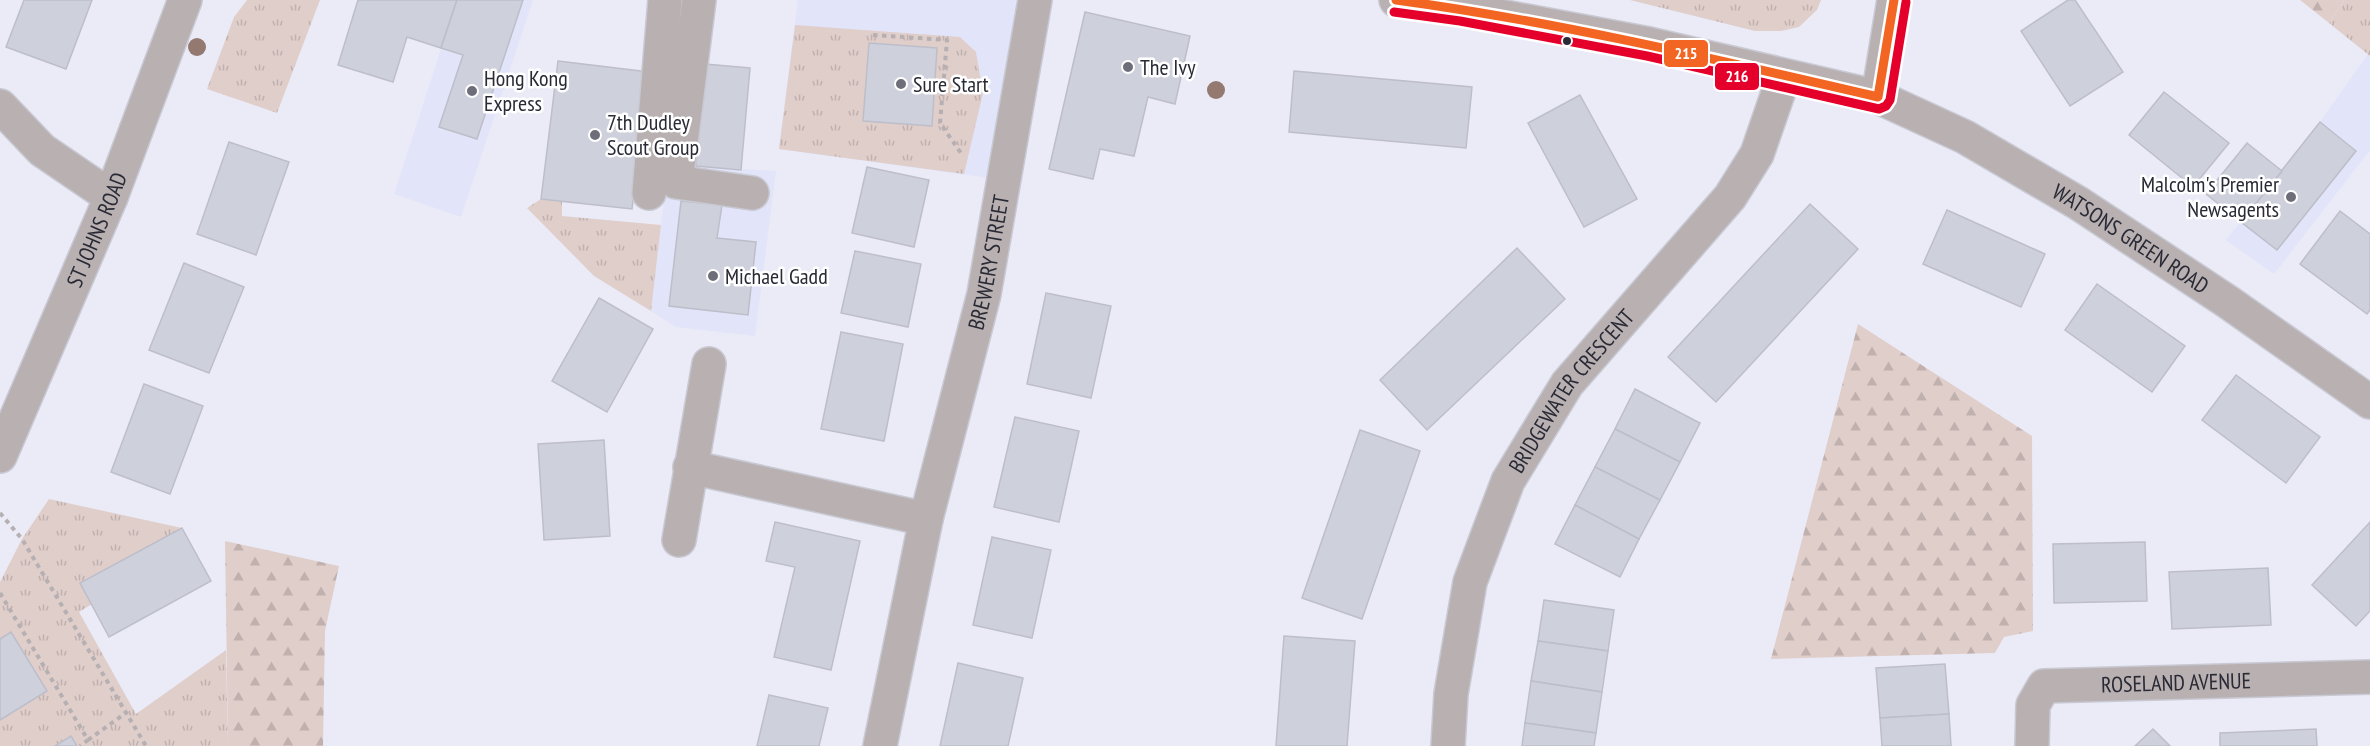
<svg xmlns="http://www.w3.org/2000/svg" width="2370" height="746" viewBox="0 0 2370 746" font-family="'PT Sans Narrow',sans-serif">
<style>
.built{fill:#e2e4f9}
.grass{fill:url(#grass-tufts)}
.forest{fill:url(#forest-firs)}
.building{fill:#ced0dc;stroke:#bdbec9;stroke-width:1.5}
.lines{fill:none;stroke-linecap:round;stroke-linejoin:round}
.minor-casing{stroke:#c8c9d3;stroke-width:36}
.path{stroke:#b6b0b3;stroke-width:4;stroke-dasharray:4.5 4.5;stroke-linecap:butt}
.minor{stroke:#b8b0b1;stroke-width:33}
.bus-1-casing{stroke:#fff;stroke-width:14}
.bus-2-casing{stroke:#fff;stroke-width:14}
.bus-1{stroke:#f26522;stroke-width:9}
.bus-2{stroke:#e4002b;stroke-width:9}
.tree{fill:#937970}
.bus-dot{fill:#292a35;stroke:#fff;stroke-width:2}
.poi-dot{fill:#6d6e79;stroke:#fff;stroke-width:2}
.labels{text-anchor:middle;stroke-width:5;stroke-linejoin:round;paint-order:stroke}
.poi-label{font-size:22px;fill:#292a35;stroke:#fff;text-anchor:start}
.street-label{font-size:22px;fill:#292a35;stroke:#fff}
.line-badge{stroke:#fff;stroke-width:2}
.badge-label{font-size:16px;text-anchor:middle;font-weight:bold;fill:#fff}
</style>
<defs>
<pattern id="grass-tufts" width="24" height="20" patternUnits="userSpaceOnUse" patternTransform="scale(1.5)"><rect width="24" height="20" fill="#e0cecb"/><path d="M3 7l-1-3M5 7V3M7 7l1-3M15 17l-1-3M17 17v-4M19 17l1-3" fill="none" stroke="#c0b1af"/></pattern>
<pattern id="forest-firs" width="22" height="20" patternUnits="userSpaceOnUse" patternTransform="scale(1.5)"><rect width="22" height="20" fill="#e0cecb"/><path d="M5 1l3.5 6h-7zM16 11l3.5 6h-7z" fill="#c0b1af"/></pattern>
</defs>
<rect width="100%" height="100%" fill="#eaebf7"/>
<g class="built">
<path d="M457,0H533L461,217L394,194Z"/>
<path d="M798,0H1035L1004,180L779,149Z"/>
<path d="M685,20L705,64L696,166L776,171L755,336L676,327L651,311Z"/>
<path d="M2368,54L2370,56V150L2274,274L2226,240L2320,122Z"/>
</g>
<g class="grass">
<path d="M247,0H320L277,113L207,89L234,17Z"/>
<path d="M1630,0H1821L1817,10L1799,27L1781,31H1755Z"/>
<path d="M2344,0H2370V56L2329,23Z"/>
<path d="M795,25L960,37L976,52L983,93L964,174L779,149Z"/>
<path d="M541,199L562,202V216L661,225L651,311L594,276L527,208Z"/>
<path d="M49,499L182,528L80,583L92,604L79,612L136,714L226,650L228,746H0V582L22,539Z"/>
</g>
<g class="forest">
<path d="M2300,0H2344L2329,23Z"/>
<path d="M1858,324L2032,436L2033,631L2004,637L1995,653L1771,659Z"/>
<path d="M225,541L339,566L325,631L323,746H228Z"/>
</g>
<g class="building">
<path d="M24,0H92L66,69L6,47Z"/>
<path d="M358,0H457L441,48L407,37L393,82L338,65Z"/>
<path d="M457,0H523L477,139L439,127L463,55L441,48Z"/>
<path d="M2068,0H2075L2123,72L2070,106L2021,31Z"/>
<path d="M1085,12L1190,36L1175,104L1148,97L1134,156L1100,149L1093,179L1049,169Z"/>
<path d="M869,43L937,48L932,126L863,121Z"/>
<path d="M558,61L649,72L632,209L541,199Z"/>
<path d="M705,64L750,68L741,170L696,166Z"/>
<path d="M1294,71L1472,87L1466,148L1289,132Z"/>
<path d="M2164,92L2229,143L2193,187L2129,135Z"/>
<path d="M1580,95L1637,199L1584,227L1528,123Z"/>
<path d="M2320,122L2356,151L2277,250L2241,222Z"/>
<path d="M229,142L289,162L256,255L197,234Z"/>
<path d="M2247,143L2282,171L2241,222L2206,194Z"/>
<path d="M867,167L929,180L914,247L852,233Z"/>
<path d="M681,201L722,205L717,238L756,242L748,315L669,306Z"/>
<path d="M1810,204L1858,249L1716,402L1668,357Z"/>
<path d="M1947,210L2045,254L2021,307L1923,264Z"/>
<path d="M2340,211L2370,234V310L2367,314L2300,264Z"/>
<path d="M1517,248L1565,299L1427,430L1380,380Z"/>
<path d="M855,251L921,264L908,327L841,313Z"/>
<path d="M184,263L244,287L209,373L149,350Z"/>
<path d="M2097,284L2185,346L2152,392L2065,330Z"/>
<path d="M1046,293L1111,306L1091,398L1027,384Z"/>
<path d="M599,298L653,329L607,412L552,381Z"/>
<path d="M841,332L903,344L884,441L821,429Z"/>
<path d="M2236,375L2320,437L2286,483L2202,420Z"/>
<path d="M144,384L203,406L170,494L111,472Z"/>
<path d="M1635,389L1700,423L1680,462L1615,429Z"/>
<path d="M1015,417L1079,431L1059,522L994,507Z"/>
<path d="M1615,429L1680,462L1660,500L1595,467Z"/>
<path d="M1360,430L1420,451L1362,619L1302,598Z"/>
<path d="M604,440L610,536L544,540L538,444Z"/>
<path d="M1595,467L1660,500L1639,539L1575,505Z"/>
<path d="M1575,505L1639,539L1620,577L1555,544Z"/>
<path d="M775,522L860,541L831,670L774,657L795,567L766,561Z"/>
<path d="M2370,522V611L2356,626L2312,585Z"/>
<path d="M182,528L211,581L109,637L80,583Z"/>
<path d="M992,537L1051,550L1032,638L973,625Z"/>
<path d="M2145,542L2147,601L2054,603L2053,544Z"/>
<path d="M2268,568L2271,625L2172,629L2169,572Z"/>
<path d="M1544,600L1614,610L1608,651L1538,641Z"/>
<path d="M11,632L47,691L0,720V639Z"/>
<path d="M1284,636L1355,641L1347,746H1276Z"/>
<path d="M1538,641L1608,651L1602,692L1531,681Z"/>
<path d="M958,663L1023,678L1008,746H940Z"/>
<path d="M1945,664L1949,714L1880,718L1876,668Z"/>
<path d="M1531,681L1602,692L1596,733L1525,723Z"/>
<path d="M769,695L828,708L819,746H757Z"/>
<path d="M1949,714L1951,746H1882L1880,718Z"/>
<path d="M1525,723L1596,733L1594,746H1522Z"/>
<path d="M2153,729L2170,746H2135Z"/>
<path d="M2316,729L2317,746H2220V733Z"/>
<path d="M71,736L77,746H55Z"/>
</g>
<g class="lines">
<defs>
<g id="minor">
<path d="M699,0L676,182L752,193"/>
<path id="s1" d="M1396,0L1462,9L1649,44L1878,97L1965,137L2078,203L2228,302L2370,402"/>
<path d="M1878,97L1894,0"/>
<path d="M0,106L42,150L111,197"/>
<path d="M649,193L665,0"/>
<path id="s2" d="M0,456L111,197L185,0"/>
<path d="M690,467L926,519"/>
<path d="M679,540L709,364"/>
<path id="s3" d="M880,746L926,519L984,294L1035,0"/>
<path id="s4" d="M1448,746L1451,694L1470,582L1508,481L1567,384L1730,197L1757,154L1784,76"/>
<path id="s5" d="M2032,746L2033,705L2044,686L2370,677"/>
</g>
</defs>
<use href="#minor" class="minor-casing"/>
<g class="path">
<path d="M873,35L947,40L940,123L963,156"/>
<path d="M0,513L22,539L146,746"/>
<path d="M0,593L88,740L80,746"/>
<path d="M88,740L127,712"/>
</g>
<use href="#minor" class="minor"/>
<defs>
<path id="bus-1" d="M1396,0C1559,22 1718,60 1878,97L1894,0"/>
<path id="bus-2" d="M1394,12L1460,21L1647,56L1879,109L1886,106L1890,100L1906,2"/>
</defs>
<use href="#bus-1" class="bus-1-casing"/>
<use href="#bus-2" class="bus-2-casing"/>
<use href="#bus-1" class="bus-1"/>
<use href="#bus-2" class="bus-2"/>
</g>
<g class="tree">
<circle cx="197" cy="47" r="9"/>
<circle cx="1216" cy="90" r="9"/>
</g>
<circle class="bus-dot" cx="1567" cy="41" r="5"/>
<g class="poi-dot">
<circle cx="1128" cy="67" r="6"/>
<circle cx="901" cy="84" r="6"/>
<circle cx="472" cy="91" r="6"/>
<circle cx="595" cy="135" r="6"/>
<circle cx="2291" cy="197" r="6"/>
<circle cx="713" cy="276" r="6"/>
</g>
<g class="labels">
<g class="poi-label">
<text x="1140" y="75">The Ivy</text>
<text x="484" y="86">Hong Kong<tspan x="484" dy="25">Express</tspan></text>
<text x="913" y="92">Sure Start</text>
<text x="607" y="130">7th Dudley<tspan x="607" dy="25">Scout Group</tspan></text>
<text x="2279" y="192" text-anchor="end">Malcolm's Premier<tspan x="2279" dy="25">Newsagents</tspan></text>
<text x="725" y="284">Michael Gadd</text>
</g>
<g class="street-label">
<text dy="8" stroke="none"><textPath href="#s2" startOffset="246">ST JOHNS ROAD</textPath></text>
<text dy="8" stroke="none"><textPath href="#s1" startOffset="782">WATSONS GREEN ROAD</textPath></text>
<text dy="8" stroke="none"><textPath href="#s3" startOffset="496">BREWERY STREET</textPath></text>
<text dy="8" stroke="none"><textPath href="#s4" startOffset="384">BRIDGEWATER CRESCENT</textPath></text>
<text dy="8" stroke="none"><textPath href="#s5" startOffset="195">ROSELAND AVENUE</textPath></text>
</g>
</g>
<g class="line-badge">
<rect x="1663" y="39" width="46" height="29" rx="6" fill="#f26522"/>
<rect x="1714" y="62" width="46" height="29" rx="6" fill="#e4002b"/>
</g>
<g class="badge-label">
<text x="1686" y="59">215</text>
<text x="1737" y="82">216</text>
</g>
</svg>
